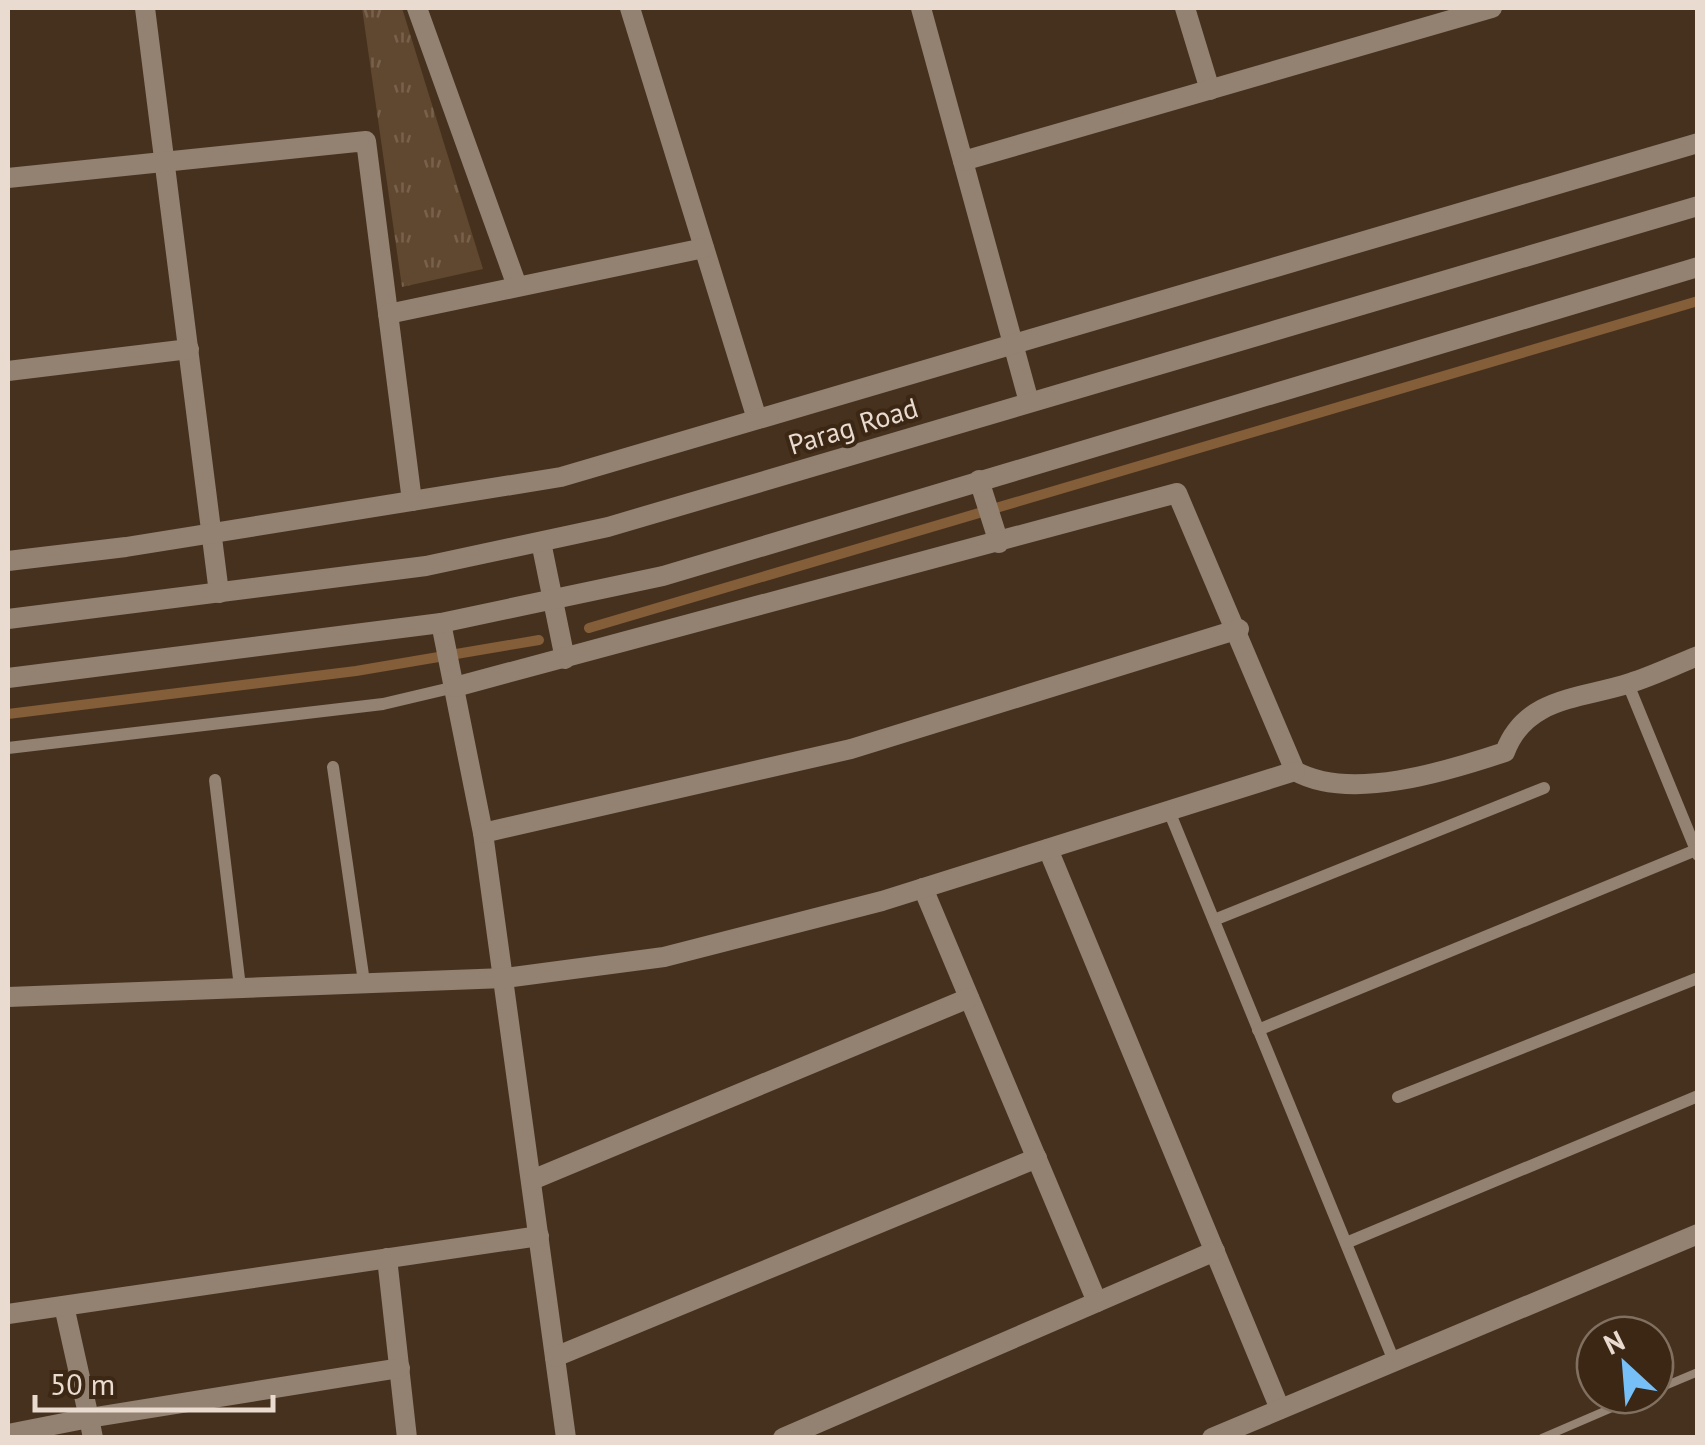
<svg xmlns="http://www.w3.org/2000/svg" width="1705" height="1445" viewBox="0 0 1705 1445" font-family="'PT Sans',sans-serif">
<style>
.park{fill:url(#park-tufts)}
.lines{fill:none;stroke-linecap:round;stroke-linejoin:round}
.stream{stroke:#845d39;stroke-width:10}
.service{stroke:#938171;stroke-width:12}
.minor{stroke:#938171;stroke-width:20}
.tertiary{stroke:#938171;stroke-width:20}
.rail{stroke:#958374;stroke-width:8}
.labels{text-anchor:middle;stroke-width:8;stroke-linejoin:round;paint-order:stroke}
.street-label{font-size:28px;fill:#e9dbd0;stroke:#3b2714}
</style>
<defs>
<pattern id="park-tufts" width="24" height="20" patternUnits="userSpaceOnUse" patternTransform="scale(2.5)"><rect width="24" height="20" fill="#60472f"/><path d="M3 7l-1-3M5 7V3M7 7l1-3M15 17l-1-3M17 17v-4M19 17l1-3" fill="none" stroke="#77614c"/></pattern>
</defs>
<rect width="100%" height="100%" fill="#46311e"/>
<path class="park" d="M362,8H402L483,269L402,287Z"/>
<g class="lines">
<g class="stream">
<path d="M589,628L1698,301"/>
<path d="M8,714L356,671L539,640"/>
</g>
<g class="service">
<path d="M1628,684L1698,855"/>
<path d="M8,748L383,704L455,687"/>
<path d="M333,767L364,982"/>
<path d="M215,780L240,987"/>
<path d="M1169,811L1394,1361"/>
<path d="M1214,920L1544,788"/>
<path d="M1258,1030L1696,850"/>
<path d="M1398,1097L1698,978"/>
<path d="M1346,1243L1698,1096"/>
</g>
<g class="minor">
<path d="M145,8L219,593"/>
<path d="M417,8L517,286"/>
<path d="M630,8L757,419"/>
<path d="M921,8L1029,402"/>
<path d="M1185,8L1210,90"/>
<path d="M963,161L1492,8"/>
<path d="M8,178L366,141L412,501"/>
<path d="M388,314L704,248"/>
<path d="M8,371L189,349"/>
<path d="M979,480L999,543"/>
<path d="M541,542L565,659"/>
<path d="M8,561L126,547L561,477L1698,143"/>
<path d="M441,623L483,833L566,1438"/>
<path d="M455,687L1177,493L1295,771C1350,802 1448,771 1505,752C1526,696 1582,699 1630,683C1653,676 1675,665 1698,656"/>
<path d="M483,833L851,749L1239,629"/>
<path d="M1048,849L1280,1409"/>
<path d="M923,888L1097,1302"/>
<path d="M8,997L505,978L664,957L882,901L1295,771"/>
<path d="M532,1180L969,998"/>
<path d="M387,1258L407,1438"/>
<path d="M64,1306L89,1418L400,1368"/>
<path d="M8,1314L539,1236"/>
<path d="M555,1357L1037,1158"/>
<path d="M8,1434L89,1418L93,1438"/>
<path d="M783,1438L1215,1251"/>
<path d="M1212,1438L1698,1234"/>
</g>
<g class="tertiary">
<path d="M8,619L426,566L608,527L1698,206"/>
<path d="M8,678L441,623L663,576L1698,267"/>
</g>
<g class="rail">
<path d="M1655,1390L1698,1372"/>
<path d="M1542,1438L1642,1395"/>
</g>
</g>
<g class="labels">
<g class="street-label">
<text transform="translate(853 426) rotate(-17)" y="10">Parag Road</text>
</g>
</g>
<rect width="1705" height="1445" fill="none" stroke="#e9dbd0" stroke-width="20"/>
<g transform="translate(1625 1365) rotate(334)"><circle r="48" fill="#3b2714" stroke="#816f5f" stroke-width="2.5"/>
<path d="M0-8L18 38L0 25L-18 38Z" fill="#77c0f7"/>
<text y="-15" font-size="28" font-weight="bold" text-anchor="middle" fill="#e9dbd0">N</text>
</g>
<path d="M35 1395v15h238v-15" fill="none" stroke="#e9dbd0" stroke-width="5"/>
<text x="50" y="1395" font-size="30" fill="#e9dbd0" stroke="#3b2714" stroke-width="8" paint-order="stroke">50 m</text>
</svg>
